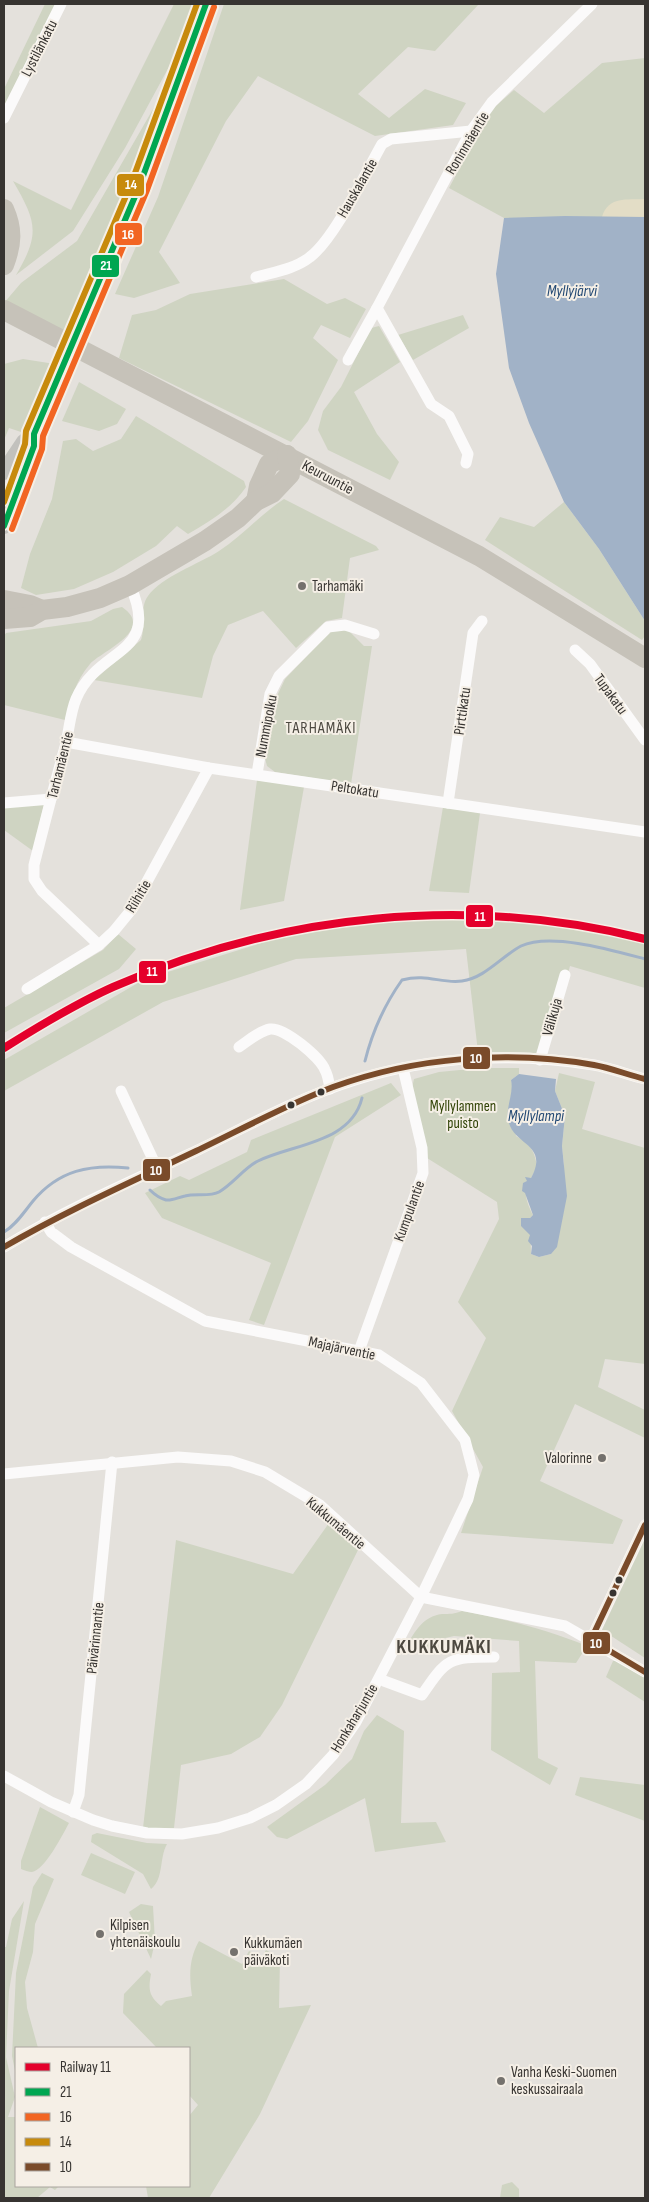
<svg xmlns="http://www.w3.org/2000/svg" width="649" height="2202" viewBox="0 0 649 2202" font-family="'Sofia Sans Condensed',sans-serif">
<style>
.green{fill:#cfd4c2}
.sand{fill:#e3ddc6}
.water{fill:#a1b2c7}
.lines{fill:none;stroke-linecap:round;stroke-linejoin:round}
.stream{stroke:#a1b2c7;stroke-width:3}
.minor{stroke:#fbfafa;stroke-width:11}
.secondary{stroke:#c2c1bd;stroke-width:16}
.trunk{stroke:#c6c2b9;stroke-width:20}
.bus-1-casing{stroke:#f5efe6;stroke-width:10}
.bus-2-casing{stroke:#f5efe6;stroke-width:10}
.bus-3-casing{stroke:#f5efe6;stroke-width:10}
.bus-4-casing{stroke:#f5efe6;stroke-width:10}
.bus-1{stroke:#00a651;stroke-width:6}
.bus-2{stroke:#f26522;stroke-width:6}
.bus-3{stroke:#c78a0c;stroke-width:6}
.bus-4{stroke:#7a4b2a;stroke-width:6}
.rail-1-casing{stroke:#f5efe6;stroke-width:11}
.rail-1{stroke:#e4002b;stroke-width:8}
.poi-dot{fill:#74716d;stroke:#f5efe6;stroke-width:2}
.bus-dot{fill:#373431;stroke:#f5efe6;stroke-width:2}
.labels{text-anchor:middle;stroke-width:4;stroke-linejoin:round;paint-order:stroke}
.street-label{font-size:15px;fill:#373431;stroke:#f5efe6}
.poi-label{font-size:15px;fill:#373431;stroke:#f5efe6;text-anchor:start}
.park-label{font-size:15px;fill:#314306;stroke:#f5efe6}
.water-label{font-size:16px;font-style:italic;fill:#224873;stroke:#f5efe6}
.neighbourhood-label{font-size:16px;letter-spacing:1px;fill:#4c4840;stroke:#f5efe6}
.district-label{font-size:20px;font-weight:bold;letter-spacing:1px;fill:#4c4840;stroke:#f5efe6}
.line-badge{stroke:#f5efe6;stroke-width:2}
.badge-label{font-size:14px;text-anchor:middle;font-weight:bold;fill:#fff}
</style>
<rect width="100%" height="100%" fill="#e4e1dc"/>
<g class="green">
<path d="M45,4H57L4,111V89Z"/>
<path d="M174,4H195L184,39L125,148L73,231L16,275C41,233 36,221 13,181L71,210Z"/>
<path d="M224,4H479L435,51L408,47L358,94L389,118L425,89L466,103L453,125L375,136L258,76L226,121L159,252L180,283L134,298L115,294L158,197Z"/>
<path d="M645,58V217L504,218L449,188L490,111L514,90L544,113L602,63Z"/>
<path d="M164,90L99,255L63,334L4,303L21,283L77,241Z"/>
<path d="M284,279L327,304L345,298L366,309L350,338L321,325L313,338L338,360L308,421L291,442L119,358L132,315L156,310L190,294Z"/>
<path d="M463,315L469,328L413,360L398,335Z"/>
<path d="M379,326L400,362L354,392L377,434L399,462L390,480L328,450L318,430L323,411L341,387L371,328Z"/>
<path d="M23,359L55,364L45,391L21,432L9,428L4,440V364Z"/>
<path d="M79,382L126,409L117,424L99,431L62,421Z"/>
<path d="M136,416L244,481L246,487C231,509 210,521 188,534L177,526L156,546L113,572L74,589L36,595L21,588L30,554L52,499L63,441L76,439L93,451L121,439Z"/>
<path d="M284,499L376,546L379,550L350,558L342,618L326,621L296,648L263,611L228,625L213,656L202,698L94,680L141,640C146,626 139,608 148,596C161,577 199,564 219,551C242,536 261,514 284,499Z"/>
<path d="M564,502L599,549L645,621V636L642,640L485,540L500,517L534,527Z"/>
<path d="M122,607C156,630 102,651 90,664C76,680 70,701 65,720L4,705V636L6,633L91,621L113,609Z"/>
<path d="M338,629L349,631L364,646H372L351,784L275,772L267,766L265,758L277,696L285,679L329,633Z"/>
<path d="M257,780L304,787L284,901L240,910Z"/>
<path d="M44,804L33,851L4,830V807Z"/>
<path d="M443,807L480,813L469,893L429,891Z"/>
<path d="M394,919C479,920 563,920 645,943V988L570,966L546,1054L478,1052L466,949L296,959L163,1002L4,1091V1060L145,979L294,933Z"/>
<path d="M118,934L136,949L119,969L4,1033V1008L103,950Z"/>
<path d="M481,1068H519V1074L511,1080L513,1087L510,1103L516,1136C530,1144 535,1151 537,1167C526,1187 521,1192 533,1215L530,1218L531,1254L539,1257L551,1254L564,1165L562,1146L565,1116L555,1091L559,1073L595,1082L582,1129L645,1148V1364L605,1359L598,1387L645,1410V1438L575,1404L540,1481L623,1520L613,1544L461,1533L483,1467L452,1411L486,1338L458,1302L499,1219L497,1202L427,1158L412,1088L414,1079L439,1072Z"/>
<path d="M391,1083L401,1095L335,1137L264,1325L249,1320L271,1263L162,1218L145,1193L180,1176L189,1180L247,1152L251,1140Z"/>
<path d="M329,1523L358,1550L282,1705L260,1737L231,1754L181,1765L174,1828H143L176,1540L293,1574Z"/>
<path d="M645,1539V1658L602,1630Z"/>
<path d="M462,1611C505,1619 546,1629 587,1646L576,1663L535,1661L538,1758L558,1768L550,1785L491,1750L492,1673L520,1672L519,1641L454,1636L437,1640L428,1655L406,1646C415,1632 423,1616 442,1614C450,1614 454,1614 462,1611Z"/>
<path d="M613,1661H620L645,1678V1702L606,1677Z"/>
<path d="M377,1715L404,1731L401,1823L436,1822L446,1842L375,1852L365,1798L287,1839L277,1837L267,1827L325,1785L352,1759L364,1731Z"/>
<path d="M580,1777L645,1785V1821L575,1795Z"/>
<path d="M40,1807L69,1823C63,1834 45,1870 32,1872C29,1872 24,1870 21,1869V1861Z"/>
<path d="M97,1833L147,1843L167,1844C159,1858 164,1879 151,1889L143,1874L91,1842L92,1835Z"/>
<path d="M91,1853L135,1872L125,1894L81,1875Z"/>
<path d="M42,1873L54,1879L35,1924L33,1952L25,1982L27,2008L38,2048H16V2076L12,2056L16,1973L33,1887Z"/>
<path d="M24,1901L9,1991L6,2057L15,2097L8,2117H16V2186H59L55,2190L50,2187L37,2198H4V1947H6L12,1919Z"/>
<path d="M141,1904L153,1906L155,1942L151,1959L129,1912Z"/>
<path d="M199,1941L242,1964L249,1951L262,1957L266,1950L280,1958L279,2008L311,2005L260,2114L209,2198H148L146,2186H189V2116L198,2105L189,2095V2048H157L123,2013L124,1994L147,1970L151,1974C148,1990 149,1996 161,2006L166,2001L192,1996C189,1975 189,1959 199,1941Z"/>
<path d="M512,2182L519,2189V2198H500L502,2185Z"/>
</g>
<path class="sand" d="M645,199V217H602C608,196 627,200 645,199Z"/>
<g class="water">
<path d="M565,216L645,217V621L599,549L564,502L529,423L509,368L496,274L504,218Z"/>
<path d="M519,1074L556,1079L555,1091L565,1116L562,1146L567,1196L557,1247L551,1254L539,1257L531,1254L532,1246L528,1241L530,1235L521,1226V1218H530L533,1215L525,1193L522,1191L523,1183L527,1181L525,1177L531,1178C550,1143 512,1146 508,1119C506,1106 514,1093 511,1080Z"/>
</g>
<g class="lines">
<g class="stream">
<path d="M365,1061C372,1033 385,1004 402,980C427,973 441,984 462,981C485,978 502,956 521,946C551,932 615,951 645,959"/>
<path d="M150,1190C155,1195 159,1198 166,1200C172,1201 179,1197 185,1196C195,1193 210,1197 219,1192C233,1184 244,1168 258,1161C293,1144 351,1143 362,1098"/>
<path d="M4,1232C16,1225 24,1212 33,1201C59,1170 90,1164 128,1168"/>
</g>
<g class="minor">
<path d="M4,118L61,4"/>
<path d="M256,277C274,272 295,269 310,257C335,238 365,174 382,144L391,139L471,131"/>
<path d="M348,360L377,308"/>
<path d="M466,463L468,454L449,416L431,404L377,308L471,131L492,102L592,4"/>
<path d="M575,650L590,664L645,740"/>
<path d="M66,742L209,768L645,832"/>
<path d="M257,774L270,694L279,676L328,627L345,625L374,634"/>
<path d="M4,803L51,799"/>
<path d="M448,803L473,633L482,621"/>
<path d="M99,945L42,891L34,879V865C44,826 54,786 65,747C69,732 70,713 76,699C99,645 162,657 130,585"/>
<path d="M27,989L99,945L114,931L132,909L209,768"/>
<path d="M239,1047C248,1041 259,1031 270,1029C284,1027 320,1057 325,1070C328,1075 329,1083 330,1089"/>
<path d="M540,1060L565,975"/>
<path d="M121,1091L157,1168"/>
<path d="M4,1247C65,1210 131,1181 196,1151C248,1126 300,1097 355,1080C432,1056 515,1052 594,1065C611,1068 628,1075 645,1079"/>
<path d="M359,1351L423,1173L422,1148L403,1068"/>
<path d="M4,1474L178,1457L231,1461L265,1472L320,1505L421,1597L565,1626L645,1672"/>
<path d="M593,1641L595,1631L645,1525"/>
<path d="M384,1681L422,1695C447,1658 449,1657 494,1657"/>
<path d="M4,1776L51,1802L93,1820L112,1826L147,1833L182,1834L218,1828L250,1818L276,1805L306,1784L333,1755L356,1722L421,1597L468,1499L474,1475L465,1440L421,1383L379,1355L205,1321L71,1247L51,1232L45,1222"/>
<path d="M73,1812L79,1795L112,1462"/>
</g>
<g class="secondary">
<path d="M4,472L24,442L34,434"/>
<path d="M4,526L34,446V434L139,187L206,4"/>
</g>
<g class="trunk">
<path d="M4,209C13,229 12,244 4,265"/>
<path d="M4,310L479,556L645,658"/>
<path d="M256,501L259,486L269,464L287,455"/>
<path d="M4,600L30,605L42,610"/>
<path d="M4,619L30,617L42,610L67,607L100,598L130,585L205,541L238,518L256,501L272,493L290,474L287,455"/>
</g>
<defs>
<path id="bus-1" d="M4,526L34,446V434L139,187L206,4"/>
<path id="bus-2" d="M12,529L42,449L43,436L147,190L214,7"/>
<path id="bus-3" d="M4,502L25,444L26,431L131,184L197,4"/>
<g id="bus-4">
<path d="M4,1247C66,1211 131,1182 196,1151C242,1129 286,1105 333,1087C416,1057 508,1050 594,1065C611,1068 628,1075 645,1079"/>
<path d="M645,1525L595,1631L593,1641L645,1672"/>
</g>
</defs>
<use href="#bus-1" class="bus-1-casing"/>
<use href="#bus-2" class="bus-2-casing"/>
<use href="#bus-3" class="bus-3-casing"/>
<use href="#bus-4" class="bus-4-casing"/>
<use href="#bus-1" class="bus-1"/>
<use href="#bus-2" class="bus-2"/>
<use href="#bus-3" class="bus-3"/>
<use href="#bus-4" class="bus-4"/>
<defs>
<path id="rail-1" d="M4,1048C39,1026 75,1004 113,987C280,914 467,894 645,939"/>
</defs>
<use href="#rail-1" class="rail-1-casing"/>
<use href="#rail-1" class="rail-1"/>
</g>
<g class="poi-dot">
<circle cx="302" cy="586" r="5"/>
<circle cx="602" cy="1458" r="5"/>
<circle cx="100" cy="1934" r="5"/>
<circle cx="234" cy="1952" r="5"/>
<circle cx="501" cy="2081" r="5"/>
</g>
<g class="bus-dot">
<circle cx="321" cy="1092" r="4.5"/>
<circle cx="291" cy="1105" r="4.5"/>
<circle cx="619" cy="1580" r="4.5"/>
<circle cx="613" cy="1593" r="4.5"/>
</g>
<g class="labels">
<g class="street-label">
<text transform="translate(39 48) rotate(-63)" y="5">Lystilänkatu</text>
<text transform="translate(467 143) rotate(-59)" y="5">Roninmäentie</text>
<text transform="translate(357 188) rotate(-60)" y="5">Hauskalantie</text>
<text transform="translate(328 477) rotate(28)" y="5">Keuruuntie</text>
<text transform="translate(611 694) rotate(54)" y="5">Tupakatu</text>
<text transform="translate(462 711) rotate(-82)" y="5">Pirttikatu</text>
<text transform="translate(266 726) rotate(-79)" y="5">Nummipolku</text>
<text transform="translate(60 765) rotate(-76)" y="5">Tarhamäentie</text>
<text transform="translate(355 789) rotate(9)" y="5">Peltokatu</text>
<text transform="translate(138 896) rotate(-59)" y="5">Riihitie</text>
<text transform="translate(552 1017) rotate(-74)" y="5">Välikuja</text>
<text transform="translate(409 1211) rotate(-70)" y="5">Kumpulantie</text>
<text transform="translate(342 1348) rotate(12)" y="5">Majajärventie</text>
<text transform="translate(336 1523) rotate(40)" y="5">Kukkumäentie</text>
<text transform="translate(95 1638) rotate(-84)" y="5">Päivärinnantie</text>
<text transform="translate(354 1718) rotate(-59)" y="5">Honkaharjuntie</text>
</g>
<g class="poi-label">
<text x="312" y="591">Tarhamäki</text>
<text x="592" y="1463" text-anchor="end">Valorinne</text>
<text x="110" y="1930">Kilpisen<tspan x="110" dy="17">yhtenäiskoulu</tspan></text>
<text x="244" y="1948">Kukkumäen<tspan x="244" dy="17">päiväkoti</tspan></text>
<text x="511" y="2077">Vanha Keski-Suomen<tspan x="511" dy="17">keskussairaala</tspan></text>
</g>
<g class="park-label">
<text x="463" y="1111">Myllylammen<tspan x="463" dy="17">puisto</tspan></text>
</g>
<g class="water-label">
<text x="572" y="296">Myllyjärvi</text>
<text x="536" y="1121">Myllylampi</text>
</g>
<g class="neighbourhood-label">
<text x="321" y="733">TARHAMÄKI</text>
</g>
<g class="district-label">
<text x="444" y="1653">KUKKUMÄKI</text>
</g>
</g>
<g class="line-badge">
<rect x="116" y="173" width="29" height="24" rx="5" fill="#c78a0c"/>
<rect x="114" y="222" width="29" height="24" rx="5" fill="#f26522"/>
<rect x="91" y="254" width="29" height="24" rx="5" fill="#00a651"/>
<rect x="465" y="904" width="29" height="24" rx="5" fill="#e4002b"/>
<rect x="138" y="960" width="29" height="24" rx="5" fill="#e4002b"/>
<rect x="462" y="1046" width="29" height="24" rx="5" fill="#7a4b2a"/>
<rect x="142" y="1158" width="29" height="24" rx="5" fill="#7a4b2a"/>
<rect x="582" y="1631" width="29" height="24" rx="5" fill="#7a4b2a"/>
</g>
<g class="badge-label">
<text x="131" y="189">14</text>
<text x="128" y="239">16</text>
<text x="106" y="270">21</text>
<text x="480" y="921">11</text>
<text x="152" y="976">11</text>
<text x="476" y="1063">10</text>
<text x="156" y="1175">10</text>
<text x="596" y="1648">10</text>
</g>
<rect width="649" height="2202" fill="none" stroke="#373431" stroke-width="10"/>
<rect x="15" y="2047" width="175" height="140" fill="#f5efe6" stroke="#a9a49e"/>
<rect x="25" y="2063" width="25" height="8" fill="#e4002b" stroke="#a9a49e"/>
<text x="60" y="2072" font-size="15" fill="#373431">Railway 11</text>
<rect x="25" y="2088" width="25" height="8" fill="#00a651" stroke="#a9a49e"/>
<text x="60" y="2097" font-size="15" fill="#373431">21</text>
<rect x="25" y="2113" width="25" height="8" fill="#f26522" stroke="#a9a49e"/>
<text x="60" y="2122" font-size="15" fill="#373431">16</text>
<rect x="25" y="2138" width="25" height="8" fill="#c78a0c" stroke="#a9a49e"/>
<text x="60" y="2147" font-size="15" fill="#373431">14</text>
<rect x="25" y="2163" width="25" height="8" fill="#7a4b2a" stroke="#a9a49e"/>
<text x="60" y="2172" font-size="15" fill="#373431">10</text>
</svg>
